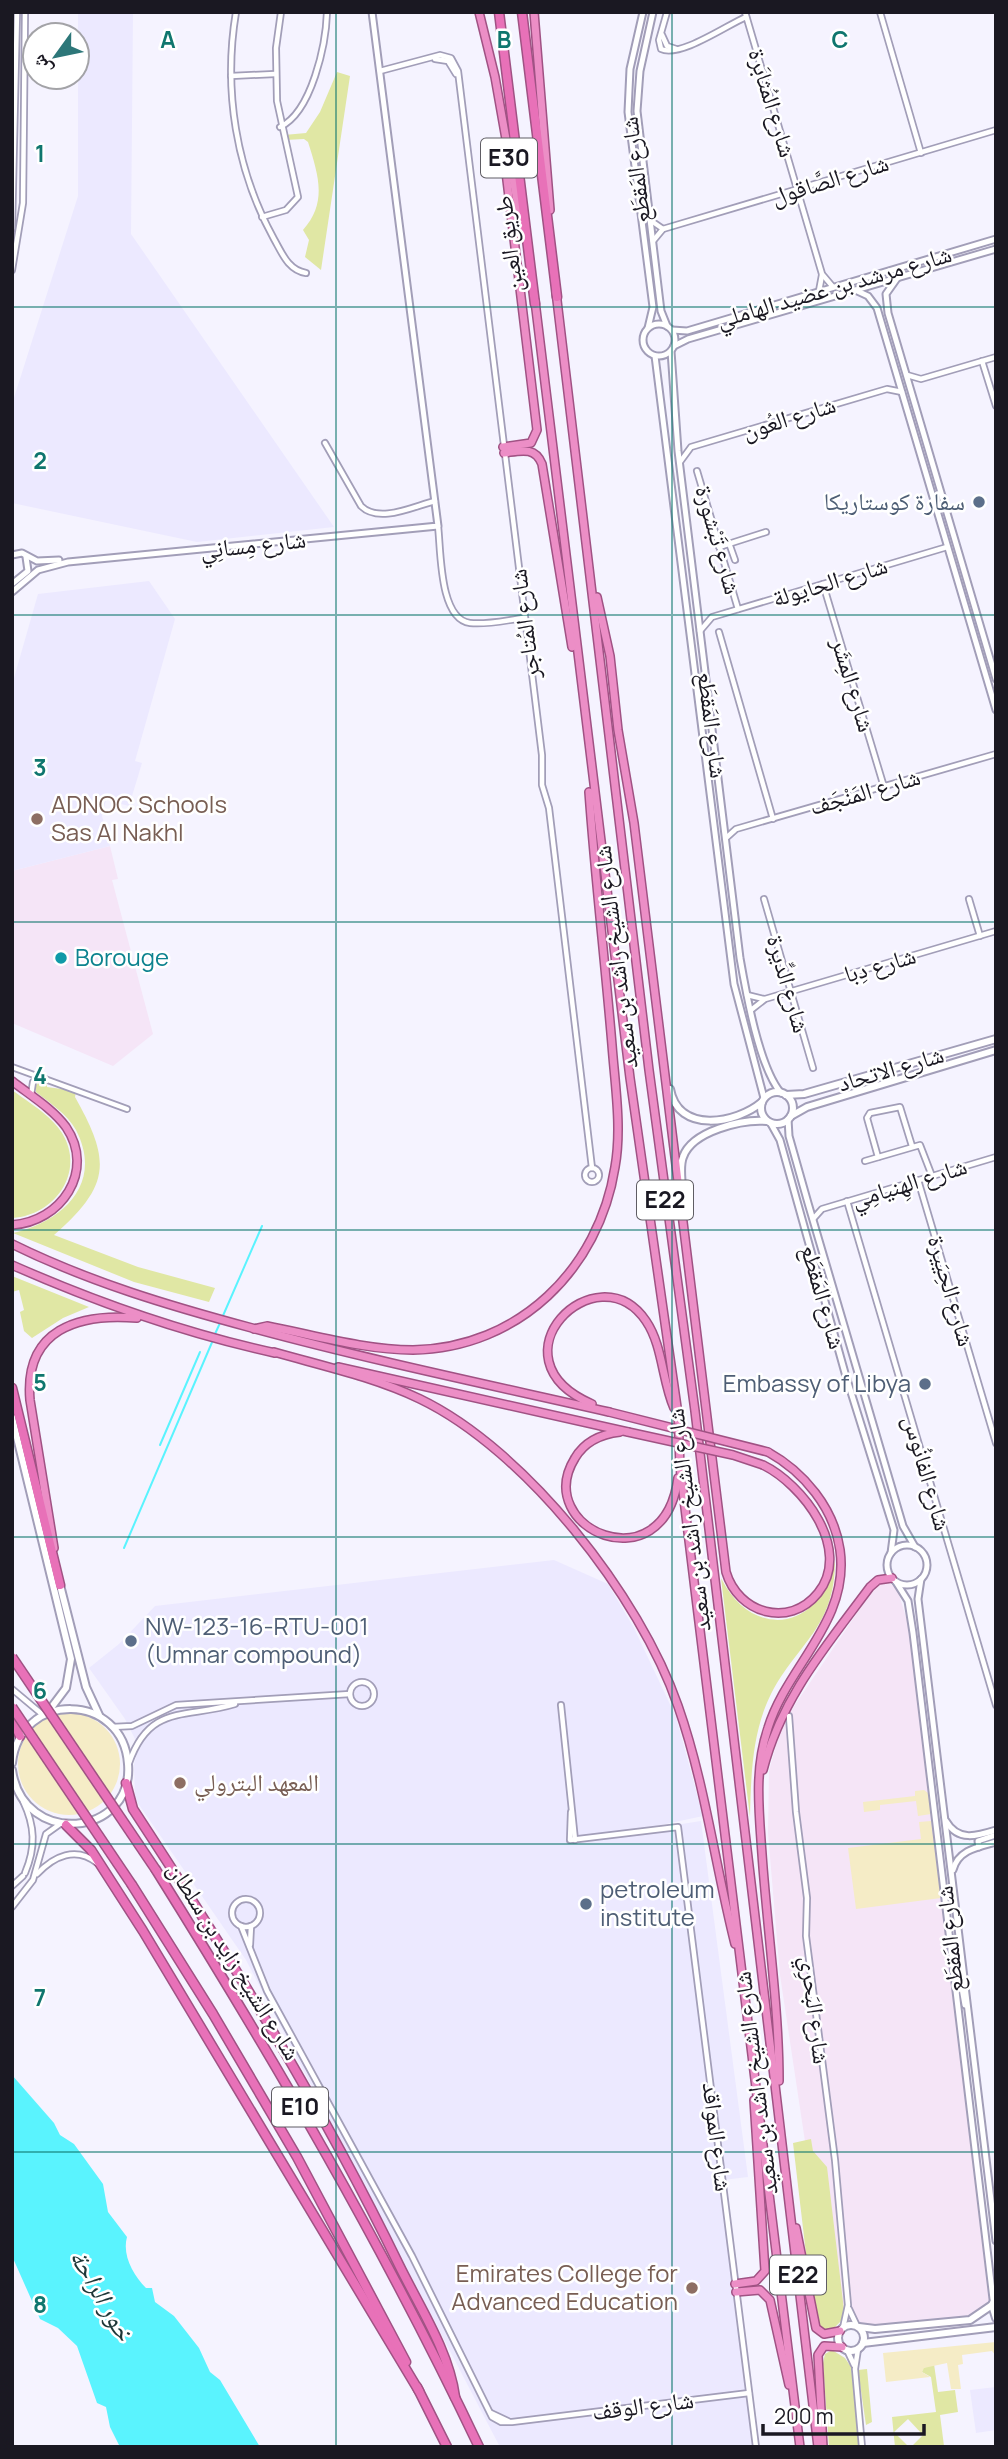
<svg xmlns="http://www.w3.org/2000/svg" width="1008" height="2459" viewBox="0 0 1008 2459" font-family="Manrope,'Noto Naskh Arabic',sans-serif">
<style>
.commercial{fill:#f5e5f7}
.built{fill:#ece9ff}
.green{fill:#e0e7a4}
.sand{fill:#f5ecc6}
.water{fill:#5af3fe}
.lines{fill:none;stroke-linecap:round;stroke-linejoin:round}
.stream{stroke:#5af3fe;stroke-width:2}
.minor-casing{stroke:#a29eb8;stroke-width:8}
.tertiary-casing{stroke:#a29eb8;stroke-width:9}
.secondary-casing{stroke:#a29eb8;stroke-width:10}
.trunk-casing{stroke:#a05284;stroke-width:10}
.motorway-casing{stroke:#a05284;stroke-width:11}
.minor{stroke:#fff;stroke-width:4.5}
.tertiary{stroke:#fff;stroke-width:5}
.secondary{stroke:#fff;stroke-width:6}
.trunk{stroke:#ec8ec6;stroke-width:7}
.motorway{stroke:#e871b8;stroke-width:8}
.trunk-bridge-casing{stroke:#a05284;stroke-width:10;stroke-linecap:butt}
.motorway-bridge-casing{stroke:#a05284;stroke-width:11;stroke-linecap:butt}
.trunk-bridge{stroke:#ec8ec6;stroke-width:7}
.motorway-bridge{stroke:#e871b8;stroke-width:8}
.grid{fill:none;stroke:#0f766e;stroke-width:2;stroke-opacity:0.55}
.service-dot{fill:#5c6f8a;stroke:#fff;stroke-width:2.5}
.education-dot{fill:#8d6e63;stroke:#fff;stroke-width:2.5}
.culture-dot{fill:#0f9aa8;stroke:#fff;stroke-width:2.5}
.labels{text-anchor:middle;stroke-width:5;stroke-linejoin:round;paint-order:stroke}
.shield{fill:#fff;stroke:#5f5d64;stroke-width:2}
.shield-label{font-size:23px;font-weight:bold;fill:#1a1822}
.street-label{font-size:24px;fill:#1a1822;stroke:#fff}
.service-label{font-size:24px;fill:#4e5e75;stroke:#fff;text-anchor:end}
.education-label{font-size:24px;fill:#785e54;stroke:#fff;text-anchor:start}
.culture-label{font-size:24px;fill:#0d838f;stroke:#fff;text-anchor:start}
.water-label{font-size:26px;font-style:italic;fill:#1d3738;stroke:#fff}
.grid-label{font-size:23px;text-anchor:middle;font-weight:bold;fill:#0f766e;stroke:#fff;stroke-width:5;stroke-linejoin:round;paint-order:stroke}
</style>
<rect width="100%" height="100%" fill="#f5f3ff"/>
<g class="commercial">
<path d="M110,846L118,879L112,880L153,1034L113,1066L12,1023V871Z"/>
<path d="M887,1582L897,1588L909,1627L989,2299L984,2309L972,2316L873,2327L838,2319L829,2301L780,1975L768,1833L769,1771L782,1724L876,1585Z"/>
</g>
<g class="built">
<path d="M78,12H133L131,234L334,527L197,542L12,503V404L78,196Z"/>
<path d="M149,581L175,619L135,761L142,763L129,806L106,800L102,816L110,846L12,871V685L38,594Z"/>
<path d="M554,1560L608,1584L634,1628L676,1717L703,1816L624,1833L701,1821L748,2177L723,2180L756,2447H500L246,1960L135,1799L134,1764L139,1747L125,1719L89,1668L119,1644L155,1606Z"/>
<path d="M996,2387V2430L976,2433L970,2390Z"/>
</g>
<g class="green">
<path d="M337,72L350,76L321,270L305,257L309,240L303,230C328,202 318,174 308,142L304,139L285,140L284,135L306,133L320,112Z"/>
<path d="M39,1082L47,1083V1087L76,1091L75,1097C111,1161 111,1185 54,1235L138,1267L215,1288L209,1302L134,1282L13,1233C62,1222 104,1184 76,1130C67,1114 50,1103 36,1092L35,1086Z"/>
<path d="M12,1090C28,1102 51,1115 62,1133C86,1172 55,1215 13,1218Z"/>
<path d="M12,1276L89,1307L63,1318L32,1338L24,1331L20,1312L24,1310L19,1290L12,1292Z"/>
<path d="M835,1560C835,1628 799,1641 771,1694C752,1732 751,1776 750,1817L721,1578C753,1642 822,1630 835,1560Z"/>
<path d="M811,2139L813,2151L827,2167L844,2310L843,2319L830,2332L823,2331L819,2326L807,2262L793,2143Z"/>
<path d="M832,2350L845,2358L851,2367L860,2447H829L823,2363L825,2354Z"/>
<path d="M934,2364L938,2392L955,2390L958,2412L940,2415L944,2446L911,2447L923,2435L908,2419L894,2432L909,2447H895L892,2417L936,2412L931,2377L922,2372L923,2368Z"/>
<path d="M867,2369L872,2422L866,2425L858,2370Z"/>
</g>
<g class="sand">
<circle cx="69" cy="1764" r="51"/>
<path d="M924,1790L928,1793L931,1814L918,1816L916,1801L880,1805V1810L864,1812L863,1802L915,1796V1791Z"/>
<path d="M931,1821L941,1898L856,1909L848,1848L921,1839L919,1822Z"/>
<path d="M996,2342V2356L992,2351L962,2355L963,2364L958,2365L961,2389H951L947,2363L924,2368L922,2372L930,2377L886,2382L883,2353Z"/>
</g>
<path class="water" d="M12,2075L54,2123L60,2135L74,2144L103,2184L108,2212L127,2237C122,2255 133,2275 146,2288H152L155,2302L174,2316L199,2348L210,2372L220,2380L260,2447H120L110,2427L106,2407L97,2403L77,2346L58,2328L40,2319L12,2256Z"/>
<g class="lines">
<g class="stream">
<path d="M222,1318L262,1226"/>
<path d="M215,1334L220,1323"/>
<path d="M160,1445L200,1352"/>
<path d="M124,1548L213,1340"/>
</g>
<defs>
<g id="minor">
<path d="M236,12C223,90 236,170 274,239C282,253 288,270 306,273"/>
<path d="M667,12L659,40L661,49C680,58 727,25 746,17"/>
<path d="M745,12L822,274L833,287"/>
<path d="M880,12L921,153"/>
<path d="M662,35L667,46L676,49"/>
<path d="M435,59L448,61L456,74"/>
<path d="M380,71L440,55L451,58L458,71L542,755V785L549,808L592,1168"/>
<path d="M231,76L275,74"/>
<path d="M280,127C312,112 326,44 327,12"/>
<path d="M262,217L286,210L298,197L277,101L276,48L281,12"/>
<path d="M650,220L663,229"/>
<path d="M12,229L17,12"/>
<path d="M653,241L663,229L996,130"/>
<path d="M12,270L23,203L25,12"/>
<path d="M819,291L822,275"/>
<path d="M982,361L996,406"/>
<path d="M907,375L921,379L996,357"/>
<path d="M325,443L361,506C379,524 414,506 435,501"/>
<path d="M680,462L691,447L887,389L902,392"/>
<path d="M697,471L738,609"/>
<path d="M438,526C441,550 439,619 470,623C487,625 507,620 524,618"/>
<path d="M729,543L735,560"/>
<path d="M719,547L766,532"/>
<path d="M823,584L884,787"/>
<path d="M700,631L712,617L947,547"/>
<path d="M719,632L773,819"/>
<path d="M726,838L736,829L996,754"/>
<path d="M764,899L813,1068"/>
<path d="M969,899L980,936"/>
<path d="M747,995L764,999"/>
<path d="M751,1010L765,999L996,931"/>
<path d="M12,1067L127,1109"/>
<path d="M31,1095L33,1082L39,1076"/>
<path d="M878,1157L867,1118L870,1113L900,1107L912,1146"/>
<path d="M865,1161L920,1145L932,1176"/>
<circle cx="592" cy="1175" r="7"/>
<path d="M918,1180L996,1443"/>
<path d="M847,1201L996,1705"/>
<path d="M813,1219L822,1209L996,1157"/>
<circle cx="362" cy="1694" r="12"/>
<path d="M12,1689L43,1715"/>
<path d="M561,1705L575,1840"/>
<path d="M789,1716L796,1812L807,1898L806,1936L835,2160L848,2305L843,2328"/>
<path d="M112,1727L132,1726L176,1705L350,1694"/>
<path d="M129,1763C150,1703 186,1719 235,1704"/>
<path d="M23,1801C35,1826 36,1847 25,1873"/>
<path d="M571,1812L570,1840L678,1827L756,2447"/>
<path d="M37,1874C54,1856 76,1846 97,1863"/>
<path d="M12,1886L23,1876"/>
<circle cx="246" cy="1913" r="14"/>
<path d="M12,1907L33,1880L46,1834L60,1824"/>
<path d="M241,1926L267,1991L412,2256L492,2417L501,2422H512L749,2393"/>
<path d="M250,1945L251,1926"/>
<path d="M849,2309L857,2326"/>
<path d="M858,2349L855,2369L862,2447"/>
<path d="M847,2350L854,2365"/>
<path d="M491,2413L508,2421"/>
</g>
<g id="tertiary">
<path d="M643,12L630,69L628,112L653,307L648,328"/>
<path d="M653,12L640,71L637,111L661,311L667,326"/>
<path d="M898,277L886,294L888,313L996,679"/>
<path d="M855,290L868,296L877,308L996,710"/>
<circle cx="659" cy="340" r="16"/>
<path d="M672,330L687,331L996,239"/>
<path d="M674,346L688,339L996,249"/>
<path d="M671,351L678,451L740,958C746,992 759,1067 781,1093"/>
<path d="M655,356L734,984L764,1098"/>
<path d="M12,555L22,553L37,561L59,560"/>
<path d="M12,584L28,571L26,557"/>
<path d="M12,592L38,570L68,562L438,526L372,12"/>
<path d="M700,707L706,723L711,724"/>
<path d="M788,1119L789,1136L808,1203L903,1526L915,1547"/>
<path d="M770,1122L780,1140L845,1373L894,1530L891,1553"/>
<circle cx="907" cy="1565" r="20"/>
<path d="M921,1579L918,1599L996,2241"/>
<path d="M896,1582L908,1601L913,1633L993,2299"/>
<path d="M946,1821C958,1842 977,1836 996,1830"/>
<path d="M979,1847L978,1841L996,1835"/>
<path d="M953,1870C958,1850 978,1847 996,1842"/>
<path d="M953,1972L959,1971L965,2005"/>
</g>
<g id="secondary">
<path d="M670,1089C678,1134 736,1124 762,1102"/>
<circle cx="777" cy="1108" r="16"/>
<path d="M786,1095L804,1094L996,1039"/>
<path d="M791,1116L807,1107L996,1050"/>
<path d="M682,1190C682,1179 679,1167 683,1157C692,1131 742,1119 767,1121"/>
<path d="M12,1417L71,1659L66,1688L48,1712"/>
<path d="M60,1585L86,1687L99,1715"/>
<path d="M12,1763C20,1690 123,1692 128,1764C134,1837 23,1848 12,1770"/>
<path d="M996,2296L992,2305L996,2318"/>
<circle cx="851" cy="2338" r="13"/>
<path d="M859,2327L875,2329L970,2320L992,2305"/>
<path d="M863,2343L996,2327"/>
</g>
<g id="trunk">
<path d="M479,12L495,77L523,235"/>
<path d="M534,12L550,210"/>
<path d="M503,147L537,430L531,443L503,447"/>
<path d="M556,292L649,1070L695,1411L818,2447"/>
<path d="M535,301L630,1078L678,1414L680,1467L800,2447"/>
<path d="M504,453C520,451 535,446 542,464L572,647"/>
<path d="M597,597L610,656L618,730L634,823L726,1572C738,1613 789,1629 818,1593C853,1549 802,1484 763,1465"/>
<path d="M12,1081C30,1095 53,1109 66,1127C96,1171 61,1222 12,1225"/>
<path d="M12,1244C89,1282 170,1306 252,1328C370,1360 490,1385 609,1412"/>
<path d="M12,1265C98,1303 184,1333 275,1353"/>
<path d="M254,1329L267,1326C314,1335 365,1350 413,1350C519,1348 599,1269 615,1167C622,1128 615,1085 612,1045C605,961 595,876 589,792"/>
<path d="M274,1352C323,1366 374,1377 420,1399C526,1450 640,1596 678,1706C705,1783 715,1865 735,1944"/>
<path d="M338,1367L628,1432"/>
<path d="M592,1404C486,1358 597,1249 646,1321C663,1346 662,1381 674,1408"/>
<path d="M620,1432C602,1434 585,1441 575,1458C531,1529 664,1586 678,1478"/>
<path d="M768,1452C804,1472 834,1508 840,1550C850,1621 787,1666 768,1728C754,1769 759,1811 762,1854C767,1927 779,2008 779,2081"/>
<path d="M54,1548L30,1400C24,1329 79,1313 137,1318"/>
<path d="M763,1770C781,1698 827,1645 870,1587L878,1580L892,1578"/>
<path d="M796,2228L816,2328L824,2334L840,2331"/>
<path d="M735,2284L756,2281L765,2271L754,2100"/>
<path d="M736,2292L760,2290L770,2300L789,2385"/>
<path d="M823,2447L818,2355L824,2346L842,2347"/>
</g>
<g id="motorway">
<path d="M499,12L535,304"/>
<path d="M522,12L557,297"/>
<path d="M12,1388L60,1585"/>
<path d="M12,1720L20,1736"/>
<path d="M126,1783L133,1809C230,1957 322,2106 399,2265C419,2306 449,2351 455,2397"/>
<path d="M66,1825L91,1850L143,1931L419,2391"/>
<path d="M156,1870C273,2057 384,2247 479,2447"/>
<path d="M132,1885L213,2014L297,2157L406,2362"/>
<path d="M417,2387L447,2447"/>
</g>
</defs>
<use href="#minor" class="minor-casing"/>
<use href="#tertiary" class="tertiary-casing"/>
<use href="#secondary" class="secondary-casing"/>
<use href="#trunk" class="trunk-casing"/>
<use href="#motorway" class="motorway-casing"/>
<use href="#minor" class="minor"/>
<use href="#tertiary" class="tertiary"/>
<use href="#secondary" class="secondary"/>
<use href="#trunk" class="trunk"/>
<use href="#motorway" class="motorway"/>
<defs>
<g id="trunk-bridge">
<path d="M609,1412L768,1452"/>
<path d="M628,1432L733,1455L763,1465"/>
</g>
<g id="motorway-bridge">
<path d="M12,1657L156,1870"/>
<path d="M12,1707L132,1885"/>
</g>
</defs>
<use href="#trunk-bridge" class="trunk-bridge-casing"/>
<use href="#motorway-bridge" class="motorway-bridge-casing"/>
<use href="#trunk-bridge" class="trunk-bridge"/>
<use href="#motorway-bridge" class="motorway-bridge"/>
</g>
<path class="grid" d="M336,12V2447M672,12V2447M12,307H996M12,615H996M12,922H996M12,1230H996M12,1537H996M12,1844H996M12,2152H996"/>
<g class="service-dot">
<circle cx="979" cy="502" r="7"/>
<circle cx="925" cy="1384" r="7"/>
<circle cx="131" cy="1641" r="7"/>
<circle cx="586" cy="1904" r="7"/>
</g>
<g class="education-dot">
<circle cx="37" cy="819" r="7"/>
<circle cx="180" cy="1783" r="7"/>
<circle cx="692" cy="2288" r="7"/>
</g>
<circle class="culture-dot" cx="61" cy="958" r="7"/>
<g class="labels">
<g class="shield">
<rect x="481" y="138.5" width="56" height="39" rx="5"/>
<rect x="637" y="1180.5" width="56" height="39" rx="5"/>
<rect x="272" y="2087.5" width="56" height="39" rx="5"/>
<rect x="770" y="2255.5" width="56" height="39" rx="5"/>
</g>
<g class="shield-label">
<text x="509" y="166">E30</text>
<text x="665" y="1208">E22</text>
<text x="300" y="2115">E10</text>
<text x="798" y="2283">E22</text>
</g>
<g class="street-label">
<text transform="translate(772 103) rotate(73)" y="8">شارع المُثابَرة</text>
<text transform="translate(636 170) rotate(-97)" y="8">شارع المَقطَع</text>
<text transform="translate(830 180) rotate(-17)" y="8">شارع الصَّاقول</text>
<text transform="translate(509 244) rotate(-97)" y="8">طريق العين</text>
<text transform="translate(834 287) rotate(-16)" y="8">شارع مرشد بن عضيد الهاملي</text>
<text transform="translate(789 418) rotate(-17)" y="8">شارع العُون</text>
<text transform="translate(718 540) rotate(74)" y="8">شارع تَبْشورة</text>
<text transform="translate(253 545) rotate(-6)" y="8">شارع مِسانِي</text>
<text transform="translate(830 582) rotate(-17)" y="8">شارع الحايولة</text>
<text transform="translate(525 624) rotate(-97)" y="8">شارع المُتاجر</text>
<text transform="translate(853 685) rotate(73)" y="8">شارع المِشَر</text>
<text transform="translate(712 725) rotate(83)" y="8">شارع المَقطَع</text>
<text transform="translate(865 792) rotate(-16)" y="8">شارع المَنْجَف</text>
<text transform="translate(616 957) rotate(-97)" y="8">شارع الشيخ راشد بن سعيد</text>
<text transform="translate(880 965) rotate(-16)" y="8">شارع دِبا</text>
<text transform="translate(788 984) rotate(74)" y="8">شارع الدِّيرة</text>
<text transform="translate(891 1069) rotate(-16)" y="8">شارع الاتحاد</text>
<text transform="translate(909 1183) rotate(-17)" y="8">شارع الهِنيامِي</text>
<text transform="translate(951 1291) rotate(74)" y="8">شارع الحِيَيرة</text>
<text transform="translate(823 1297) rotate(74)" y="8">شارع المَقطَع</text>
<text transform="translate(927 1473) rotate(74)" y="8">شارع الفانُوس</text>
<text transform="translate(689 1520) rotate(-97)" y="8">شارع الشيخ راشد بن سعيد</text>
<text transform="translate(950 1939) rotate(-96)" y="8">شارع المَقطَع</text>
<text transform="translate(234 1961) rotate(58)" y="8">شارع الشيخ زايد بن سلطان</text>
<text transform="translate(815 2010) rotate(83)" y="8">شارع البَحرِي</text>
<text transform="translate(756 2083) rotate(-97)" y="8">شارع الشيخ راشد بن سعيد</text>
<text transform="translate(717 2137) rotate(83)" y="8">شارع المواقد</text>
<text transform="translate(643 2406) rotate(-7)" y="8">شارع الوقف</text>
</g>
<g class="service-label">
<text x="965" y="510">سفارة كوستاريكا</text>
<text x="911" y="1392">Embassy of Libya</text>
<text x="145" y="1635" text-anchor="start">NW-123-16-RTU-001<tspan x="145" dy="28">(Umnar compound)</tspan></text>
<text x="600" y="1898" text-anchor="start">petroleum<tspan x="600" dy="28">institute</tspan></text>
</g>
<g class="education-label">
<text x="51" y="813">ADNOC Schools<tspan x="51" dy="28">Sas Al Nakhl</tspan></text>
<text x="194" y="1791">المعهد البترولي</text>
<text x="678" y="2282" text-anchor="end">Emirates College for<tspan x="678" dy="28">Advanced Education</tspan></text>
</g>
<g class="culture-label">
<text x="75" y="966">Borouge</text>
</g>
<g class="water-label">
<text transform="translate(102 2295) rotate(60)" y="9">خور الراحة</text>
</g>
</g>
<g class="grid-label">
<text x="168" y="48">A</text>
<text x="504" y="48">B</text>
<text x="840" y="48">C</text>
<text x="40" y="162">1</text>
<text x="40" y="469">2</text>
<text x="40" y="776">3</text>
<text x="40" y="1084">4</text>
<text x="40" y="1391">5</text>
<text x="40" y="1699">6</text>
<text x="40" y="2006">7</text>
<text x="40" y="2313">8</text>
</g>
<rect width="1008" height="2459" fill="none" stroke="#1a1822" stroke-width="28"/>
<g transform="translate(56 56) rotate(237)"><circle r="33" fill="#ffffff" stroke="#a3a3a7" stroke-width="2"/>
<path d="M0-5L12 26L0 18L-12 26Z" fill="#2d7779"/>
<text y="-10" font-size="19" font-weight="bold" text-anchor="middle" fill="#1a1822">ش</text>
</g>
<path d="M763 2424v10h161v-10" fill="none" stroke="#1a1822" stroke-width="3.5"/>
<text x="774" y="2424" font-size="21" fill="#1a1822" stroke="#ffffff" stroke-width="5" paint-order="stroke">200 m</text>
</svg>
